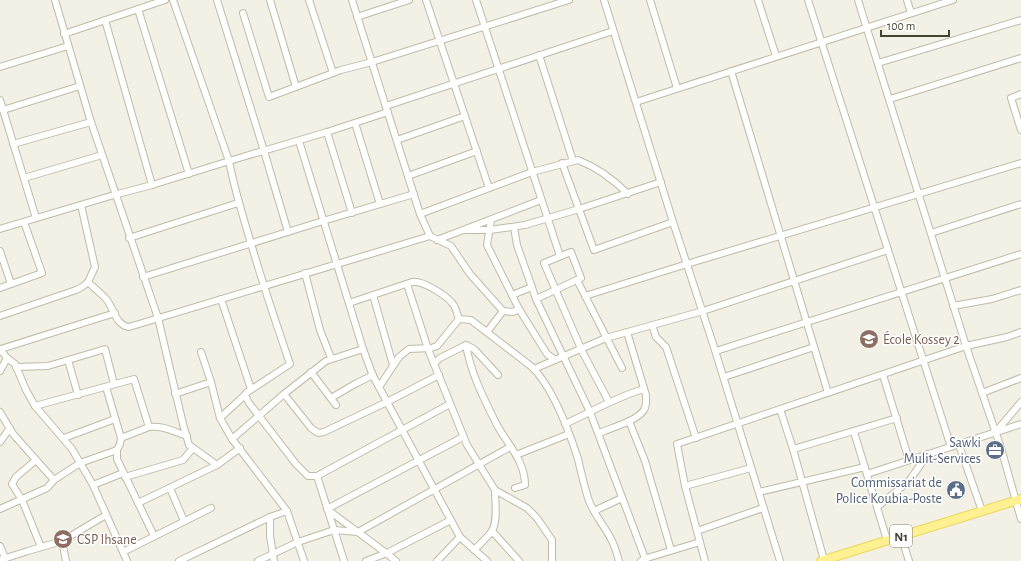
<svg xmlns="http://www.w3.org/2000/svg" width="1021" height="561" viewBox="0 0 1021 561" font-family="'Alegreya Sans',sans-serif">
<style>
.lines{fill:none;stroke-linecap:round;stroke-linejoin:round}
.minor-casing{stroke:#bfbba7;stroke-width:8}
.major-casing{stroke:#ead65c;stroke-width:10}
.minor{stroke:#fff;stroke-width:6}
.major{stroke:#fff192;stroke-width:8}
.labels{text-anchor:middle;stroke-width:3;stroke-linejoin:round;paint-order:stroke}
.shield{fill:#fff;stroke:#7e7b71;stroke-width:1}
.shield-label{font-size:13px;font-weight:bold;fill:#464234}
.education-label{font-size:14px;fill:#785e54;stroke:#fff;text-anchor:start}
.service-label{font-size:14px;fill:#4e5e75;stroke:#fff;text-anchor:end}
</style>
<rect width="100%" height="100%" fill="#f3f1e5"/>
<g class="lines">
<defs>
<g id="minor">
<path d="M55,0L90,119L158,318L183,424L189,445L217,465"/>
<path d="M173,0L229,161C235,192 244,220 253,250C264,288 277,326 290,364L246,393L245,395L249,403L296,464L308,476H317L450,404"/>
<path d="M217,0L264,151L288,232"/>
<path d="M270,0L296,87"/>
<path d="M309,0L333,73"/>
<path d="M352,0L420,214L430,236L451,246L470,274L503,311L513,312L519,309"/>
<path d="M426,0L489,188"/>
<path d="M476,0L560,256"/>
<path d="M604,0L673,222L714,347L780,561"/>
<path d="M650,0L677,88"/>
<path d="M758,0L776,56"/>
<path d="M808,0L951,447"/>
<path d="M858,0L941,266L966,346L1001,448L1021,519"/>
<path d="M907,0L911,13"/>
<path d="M138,9L189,174"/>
<path d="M243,13L269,97L341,70L372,62L569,0"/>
<path d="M357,17L409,0"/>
<path d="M105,20L152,185"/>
<path d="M64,34L165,0"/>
<path d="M539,55L573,161"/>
<path d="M878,63L1021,20"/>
<path d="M0,67L68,46"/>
<path d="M731,71L828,393"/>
<path d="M1021,94L1011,98L1021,130"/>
<path d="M890,99L1021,58"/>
<path d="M0,100L36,218"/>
<path d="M636,102L953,0"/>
<path d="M386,106L613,31"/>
<path d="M3,110L80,86"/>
<path d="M355,123L380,204"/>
<path d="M327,132L352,213"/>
<path d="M397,140L465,116"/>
<path d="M299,141L363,349L373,376L460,537L487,561"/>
<path d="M13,144L91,122"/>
<path d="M562,163L594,250L673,222"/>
<path d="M408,176L477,151"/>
<path d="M24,178L102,155"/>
<path d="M420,214L532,172L578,160C596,167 614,180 628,194"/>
<path d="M491,220L487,245L519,309L547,354L555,360"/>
<path d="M514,227L517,245L536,299L590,412L646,561"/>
<path d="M0,229L114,195L152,185L239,158L327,132L388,112"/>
<path d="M466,230H490L525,225L579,209L661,182"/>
<path d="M931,233L1021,204"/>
<path d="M129,238L238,203"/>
<path d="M437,240L541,200"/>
<path d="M0,251L11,284"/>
<path d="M305,273L320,330L331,358"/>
<path d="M143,277L323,221L414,194"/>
<path d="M577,280L622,368"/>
<path d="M88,282C94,288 102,294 107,300C114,310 116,325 129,327L430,236"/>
<path d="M407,284L428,349L467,445L495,490L527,508L537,518L552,540V561"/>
<path d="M0,288L42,273L24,222"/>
<path d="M373,295L393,365"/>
<path d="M512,295L532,287"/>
<path d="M585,296L687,264L1021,163"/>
<path d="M221,299L251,389"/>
<path d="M536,299C551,292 566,285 581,278L571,252L544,263L579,344L582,351L609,402"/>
<path d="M349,303L412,282C422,280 446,295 453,304C456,308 457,314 459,319L471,320L532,367C553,388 569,431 578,459C581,472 584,485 588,498C593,514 605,526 612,541C615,547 617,554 619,561"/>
<path d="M953,306L992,299L1021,290"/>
<path d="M0,316L76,290L82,287L88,282L95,267L81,205"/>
<path d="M652,325L656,337L666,347L696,438"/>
<path d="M487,332L503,311"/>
<path d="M466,345C471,374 484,399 497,425C508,445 525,461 525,485L515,488"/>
<path d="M466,345L474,349L498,375"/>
<path d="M0,349L7,358L15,364L26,390L35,406L72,449L93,485L127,561"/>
<path d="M1,349L115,313"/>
<path d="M716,351L1021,254"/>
<path d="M201,352L211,382L220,418L232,439L287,511L304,561"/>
<path d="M68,360L78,395"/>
<path d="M434,364L440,358L466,345"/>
<path d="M16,367L48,366L105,349L114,384"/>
<path d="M534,369L606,338L703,311L888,250"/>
<path d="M0,371L7,358"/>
<path d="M311,372L336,405"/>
<path d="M883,375L909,460"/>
<path d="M724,377L814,347"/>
<path d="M106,387L121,438L120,444L117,450V459L154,536"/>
<path d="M379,387L399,357L409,349L431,348L437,346L459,319"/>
<path d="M982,393L1021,378"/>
<path d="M175,394L211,382"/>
<path d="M284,394L311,428L318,433L324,432L387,402L439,375"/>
<path d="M331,398L355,384L373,375"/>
<path d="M35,406L134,379L149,427"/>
<path d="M780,409L793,449L824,560"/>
<path d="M0,412L13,434L54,480"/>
<path d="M220,418L245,395"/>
<path d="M629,421L645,461L671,550"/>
<path d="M565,424C591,412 616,397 644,389"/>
<path d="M854,432L887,540"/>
<path d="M599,433C611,428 637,421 644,410C647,405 646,400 646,395L627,332"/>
<path d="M995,433L1021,402"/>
<path d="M64,438L115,419"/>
<path d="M121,438L149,427C162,425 175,432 187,436"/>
<path d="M232,439L284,394L326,361L363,349"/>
<path d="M0,442L10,428"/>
<path d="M959,445L982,511"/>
<path d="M793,449L897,418"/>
<path d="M516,455L569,434"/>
<path d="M36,460L16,477L12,484L22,500L41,547"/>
<path d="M867,474L1021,424"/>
<path d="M317,476L344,561"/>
<path d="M125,477L183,460L193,448"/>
<path d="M93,485L123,473"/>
<path d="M685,486L751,468"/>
<path d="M170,488L184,521"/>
<path d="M759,492L865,467"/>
<path d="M138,503L217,465L240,448"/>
<path d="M877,507L909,481L928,454"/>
<path d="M0,509L47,488L54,480L80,463L117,450"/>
<path d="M594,511L622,498"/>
<path d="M270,517V536L274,561"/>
<path d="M492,531L519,561"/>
<path d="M697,531L763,508"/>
<path d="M901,536L909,561"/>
<path d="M62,541L66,561"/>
<path d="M0,546L5,558"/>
<path d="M474,550C480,544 487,538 492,531C498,520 495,502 495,490"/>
<path d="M123,552L211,508"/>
<path d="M0,560L28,551L62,541L106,515"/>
<path d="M179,561L270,517L287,511"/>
<path d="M258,561L298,542L334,530L358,532L510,447"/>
<path d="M366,561L387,553L451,520"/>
<path d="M396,561C374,543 350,527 327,509L463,437"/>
<path d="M437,561L460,537"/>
<path d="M641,561L647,558L700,542"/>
<path d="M705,561L685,486L677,444L966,346L1007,337L1021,332"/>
</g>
<path id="major" d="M821,561L1021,499"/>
</defs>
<use href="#minor" class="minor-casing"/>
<use href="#major" class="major-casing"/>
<use href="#minor" class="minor"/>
<use href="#major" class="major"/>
</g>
<defs>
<symbol id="school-disc" viewBox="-11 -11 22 22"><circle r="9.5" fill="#8d6e63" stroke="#fff"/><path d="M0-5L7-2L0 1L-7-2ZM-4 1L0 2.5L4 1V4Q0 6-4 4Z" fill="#fff"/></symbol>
<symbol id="office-disc" viewBox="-11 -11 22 22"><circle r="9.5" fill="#5c6f8a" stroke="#fff"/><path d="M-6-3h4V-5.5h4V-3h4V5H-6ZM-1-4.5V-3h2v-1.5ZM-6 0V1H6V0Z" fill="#fff"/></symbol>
<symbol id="civic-disc" viewBox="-11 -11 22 22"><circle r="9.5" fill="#5c6f8a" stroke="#fff"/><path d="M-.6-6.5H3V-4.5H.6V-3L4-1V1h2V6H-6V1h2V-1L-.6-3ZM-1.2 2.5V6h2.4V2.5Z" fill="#fff"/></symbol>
</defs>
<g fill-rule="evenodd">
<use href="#school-disc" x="858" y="328" width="22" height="22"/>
<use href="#office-disc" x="984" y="439" width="22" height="22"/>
<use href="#civic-disc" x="945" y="479" width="22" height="22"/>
<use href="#school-disc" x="52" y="528" width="22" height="22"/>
</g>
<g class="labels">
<rect class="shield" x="890" y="525" width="22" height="22" rx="3"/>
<g class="shield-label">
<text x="901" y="541">N1</text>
</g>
<g class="education-label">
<text x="883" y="344">École Kossey 2</text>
<text x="77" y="544">CSP Ihsane</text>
</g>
<g class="service-label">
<text x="981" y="447">Sawki<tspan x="981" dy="16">Mulit-Services</tspan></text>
<text x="942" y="487">Commissariat de<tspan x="942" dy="16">Police Koubia-Poste</tspan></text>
</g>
</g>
<path d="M881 30v6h68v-6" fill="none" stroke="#464234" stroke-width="2"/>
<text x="887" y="30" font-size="12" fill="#464234" stroke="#ffffff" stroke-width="3" paint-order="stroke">100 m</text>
</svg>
